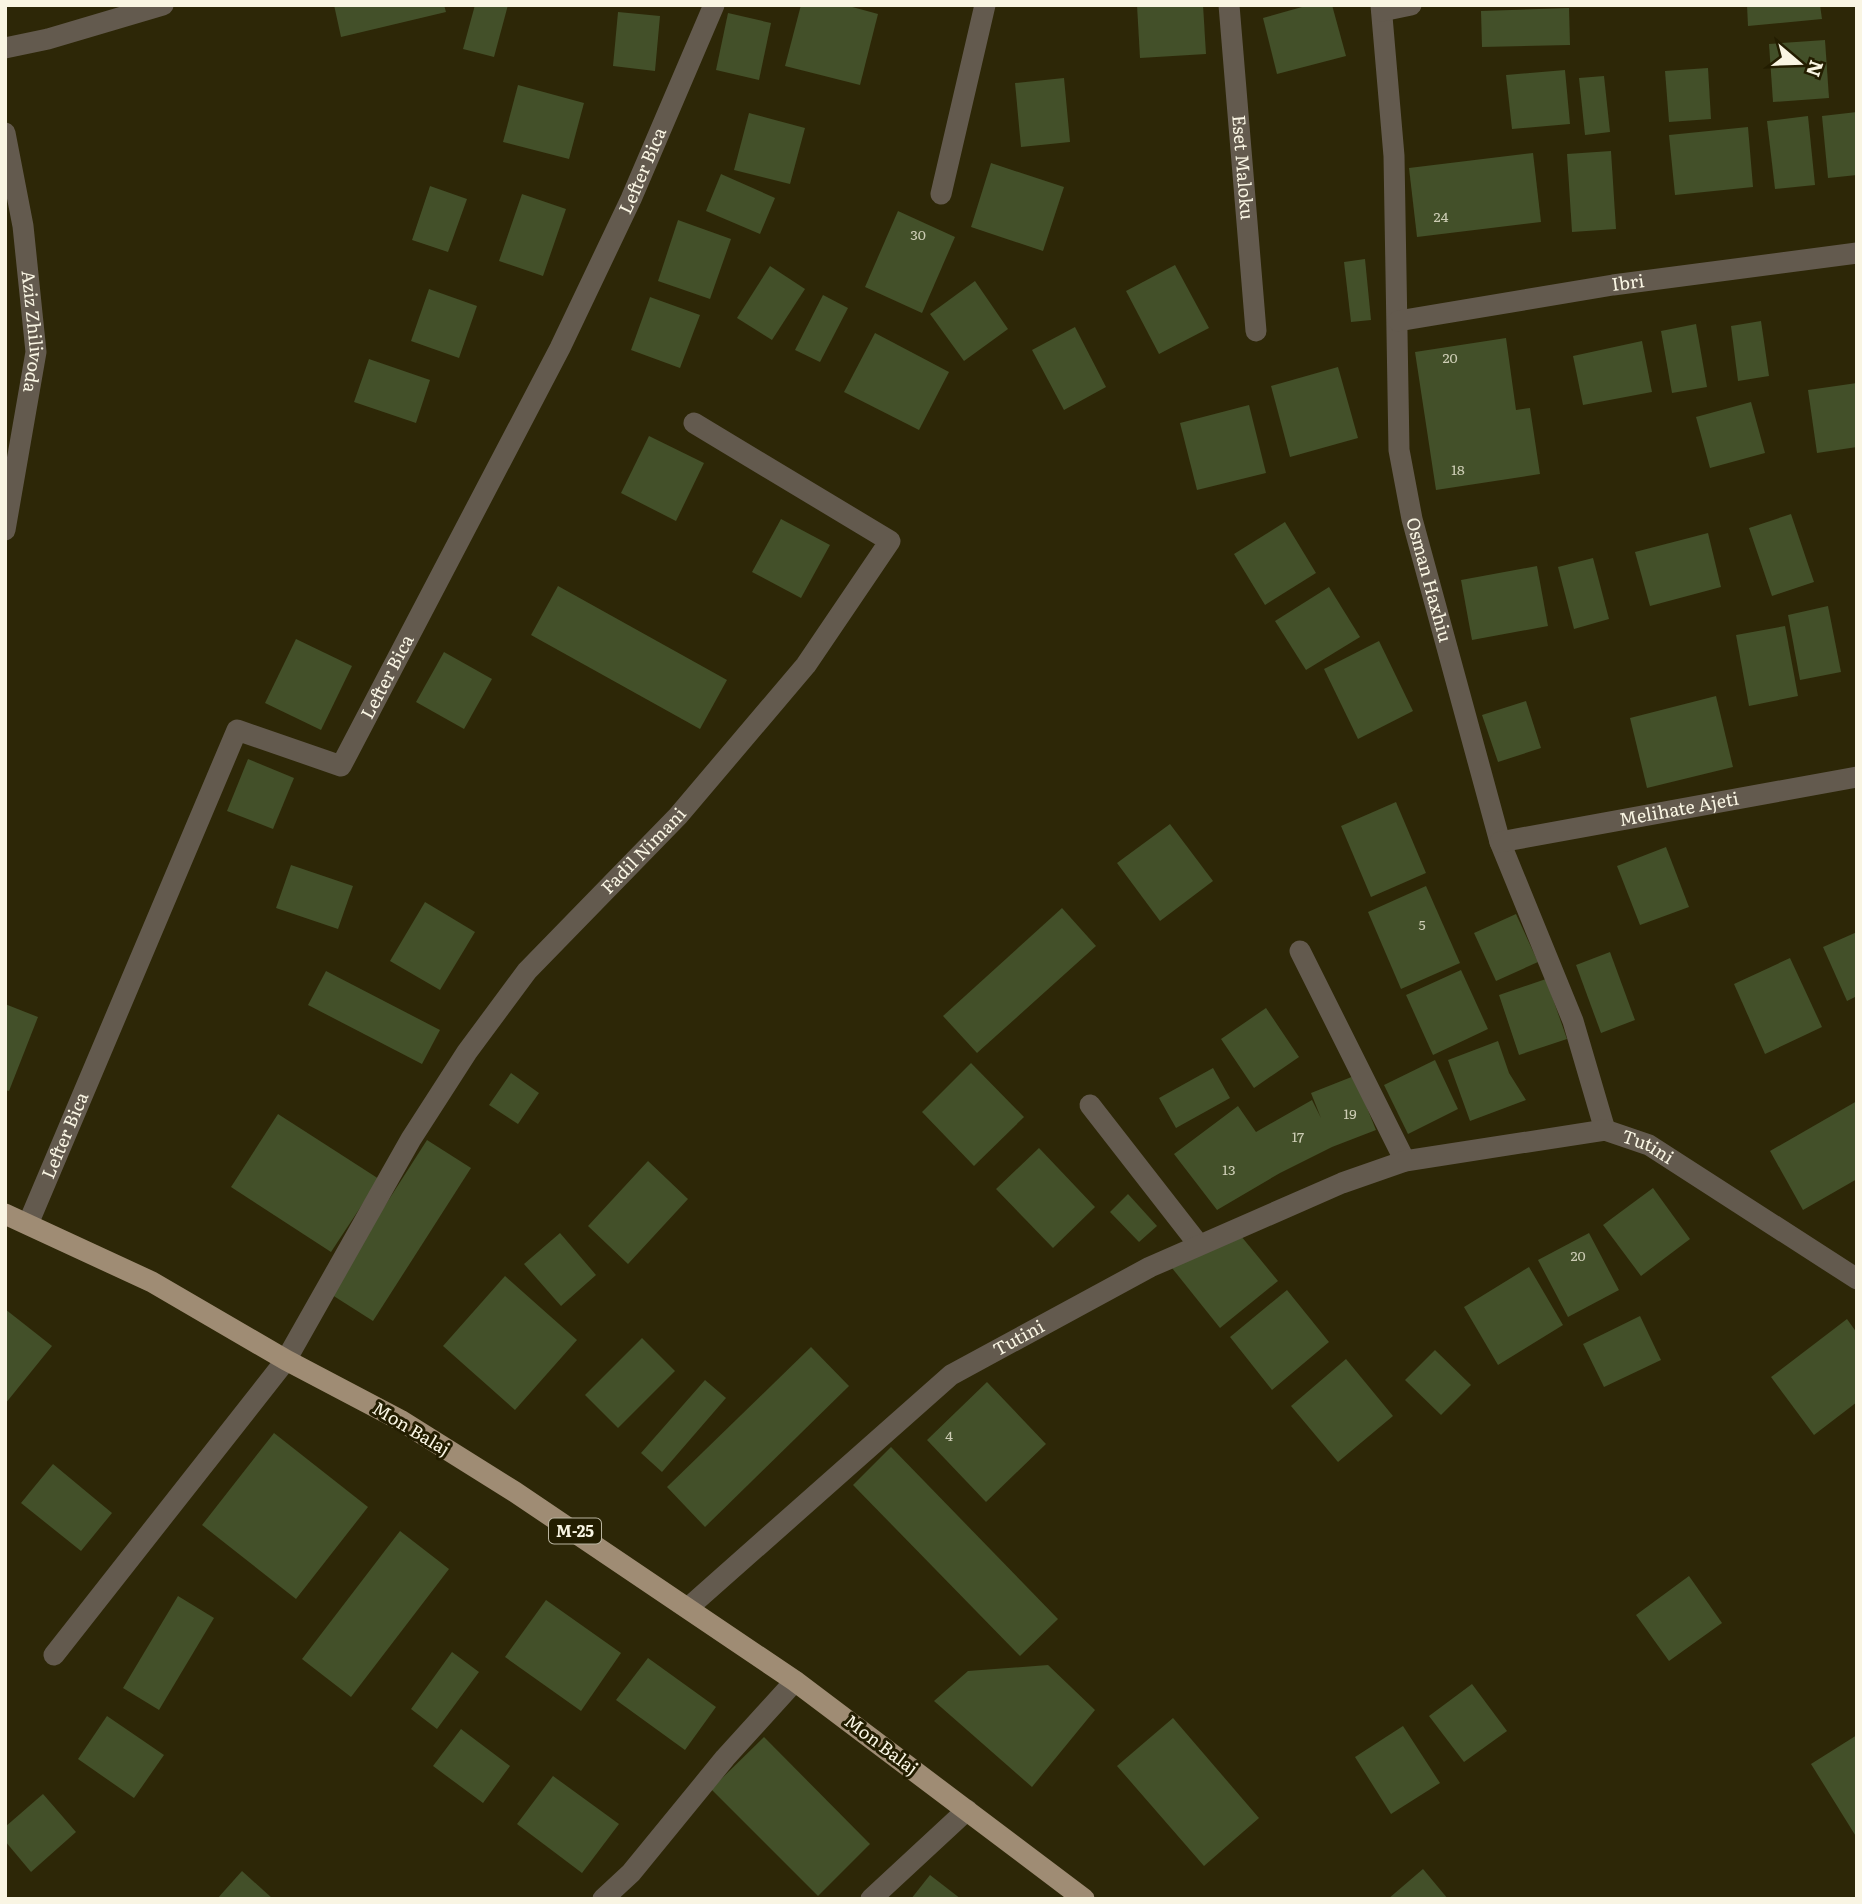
<svg xmlns="http://www.w3.org/2000/svg" width="1862" height="1904" viewBox="0 0 1862 1904" font-family="Literata,serif">
<style>
.building{fill:#435029}
.lines{fill:none;stroke-linecap:round;stroke-linejoin:round}
.service{stroke:#635a4e;stroke-width:21}
.minor{stroke:#635a4e;stroke-width:21}
.primary{stroke:#9f8c74;stroke-width:21}
.labels{text-anchor:middle;stroke-width:6;stroke-linejoin:round;paint-order:stroke}
.number-label{font-size:14px;fill:#ccccb4}
.shield{fill:#231d00;stroke:#b9b49f;stroke-width:2}
.shield-label{font-size:16px;font-weight:bold;fill:#f9f5e3}
.street-label{font-size:18px;fill:#f9f5e3;stroke:#231d00}
</style>
<rect width="100%" height="100%" fill="#2d2707"/>
<g class="building">
<path d="M334,5H444L446,12L341,37Z"/>
<path d="M475,5H508L494,57L463,49Z"/>
<path d="M801,5H845L878,14L860,85L785,66Z"/>
<path d="M1137,5H1203L1206,54L1140,58Z"/>
<path d="M1309,5H1332L1346,56L1277,74L1263,18Z"/>
<path d="M1747,5H1820L1822,19L1748,26Z"/>
<path d="M1569,8L1570,45L1482,47L1481,11Z"/>
<path d="M618,12L660,16L655,71L613,66Z"/>
<path d="M728,13L771,23L759,80L716,70Z"/>
<path d="M1825,40L1829,98L1773,102L1769,44Z"/>
<path d="M1708,68L1711,119L1669,122L1665,71Z"/>
<path d="M1565,70L1570,124L1512,129L1506,75Z"/>
<path d="M1604,76L1610,132L1585,135L1579,78Z"/>
<path d="M1064,78L1070,142L1021,147L1015,83Z"/>
<path d="M518,85L584,103L569,159L503,142Z"/>
<path d="M1857,112V175L1828,178L1822,116Z"/>
<path d="M749,113L805,128L790,184L734,170Z"/>
<path d="M1808,116L1815,185L1775,189L1767,121Z"/>
<path d="M1748,127L1753,187L1675,195L1669,135Z"/>
<path d="M1611,151L1616,229L1572,232L1567,154Z"/>
<path d="M1533,153L1541,222L1417,237L1409,168Z"/>
<path d="M991,163L1064,187L1043,251L971,227Z"/>
<path d="M721,174L775,198L760,234L706,211Z"/>
<path d="M430,186L467,199L448,252L412,240Z"/>
<path d="M522,194L566,209L543,276L499,261Z"/>
<path d="M898,211L955,237L922,313L865,287Z"/>
<path d="M678,220L731,239L710,299L658,281Z"/>
<path d="M1365,259L1371,320L1351,322L1344,262Z"/>
<path d="M1175,265L1209,328L1159,354L1126,291Z"/>
<path d="M770,266L805,289L772,340L737,318Z"/>
<path d="M975,281L1008,329L964,361L930,314Z"/>
<path d="M429,289L477,306L459,358L411,341Z"/>
<path d="M823,295L848,308L820,362L795,350Z"/>
<path d="M650,297L700,315L680,368L631,350Z"/>
<path d="M1761,321L1769,376L1738,381L1731,326Z"/>
<path d="M1696,324L1707,387L1672,393L1661,331Z"/>
<path d="M1075,327L1106,387L1064,410L1032,350Z"/>
<path d="M875,333L949,372L919,430L844,392Z"/>
<path d="M1506,338L1516,410L1530,408L1540,474L1436,490L1415,352Z"/>
<path d="M1642,341L1652,392L1583,405L1573,356Z"/>
<path d="M369,359L430,380L416,423L354,402Z"/>
<path d="M1338,367L1358,438L1290,457L1271,386Z"/>
<path d="M1857,383V447L1817,453L1808,390Z"/>
<path d="M1751,402L1765,453L1710,468L1696,417Z"/>
<path d="M1249,405L1266,473L1197,490L1180,423Z"/>
<path d="M649,436L704,463L676,521L621,493Z"/>
<path d="M1791,514L1814,582L1772,596L1749,528Z"/>
<path d="M781,519L830,545L801,598L752,572Z"/>
<path d="M1285,522L1316,573L1265,605L1234,554Z"/>
<path d="M1708,533L1721,587L1650,606L1635,552Z"/>
<path d="M1593,558L1609,619L1574,629L1558,567Z"/>
<path d="M1537,566L1548,626L1472,640L1461,580Z"/>
<path d="M558,586L727,680L700,729L531,635Z"/>
<path d="M1329,587L1360,637L1306,670L1275,621Z"/>
<path d="M1828,606L1841,672L1800,680L1788,615Z"/>
<path d="M1785,626L1798,696L1749,706L1736,635Z"/>
<path d="M296,639L352,666L321,730L265,703Z"/>
<path d="M1379,641L1413,711L1358,739L1324,669Z"/>
<path d="M444,652L492,679L464,729L416,702Z"/>
<path d="M1716,696L1733,767L1647,788L1630,718Z"/>
<path d="M1526,701L1541,748L1498,762L1482,715Z"/>
<path d="M248,759L294,778L273,829L227,811Z"/>
<path d="M1396,802L1426,873L1371,897L1341,826Z"/>
<path d="M1170,824L1213,881L1160,921L1117,863Z"/>
<path d="M1666,847L1689,907L1640,925L1617,866Z"/>
<path d="M291,865L353,886L338,929L276,908Z"/>
<path d="M1426,886L1460,963L1401,989L1368,912Z"/>
<path d="M425,902L475,932L440,990L390,961Z"/>
<path d="M1062,908L1096,946L977,1053L943,1016Z"/>
<path d="M1516,914L1538,962L1496,981L1474,933Z"/>
<path d="M1857,932V996L1847,1001L1823,947Z"/>
<path d="M1610,952L1635,1020L1601,1033L1576,965Z"/>
<path d="M1790,958L1822,1027L1765,1054L1734,984Z"/>
<path d="M1461,970L1488,1029L1433,1055L1406,995Z"/>
<path d="M326,971L440,1030L422,1064L308,1005Z"/>
<path d="M1546,979L1567,1039L1519,1055L1499,995Z"/>
<path d="M5,1004L38,1017L9,1091L5,1090Z"/>
<path d="M1266,1008L1299,1057L1254,1088L1221,1039Z"/>
<path d="M1498,1041L1509,1073L1526,1100L1470,1121L1448,1060Z"/>
<path d="M1435,1060L1458,1109L1408,1134L1384,1085Z"/>
<path d="M971,1063L1024,1117L974,1166L922,1112Z"/>
<path d="M1213,1068L1230,1098L1176,1128L1159,1098Z"/>
<path d="M511,1073L539,1093L518,1124L489,1105Z"/>
<path d="M1354,1076L1376,1130L1332,1147L1280,1173L1217,1210L1174,1154L1238,1106L1256,1132L1312,1100L1321,1118L1311,1093Z"/>
<path d="M1857,1101V1179L1803,1210L1770,1151Z"/>
<path d="M278,1114L379,1179L331,1252L231,1187Z"/>
<path d="M427,1140L471,1168L373,1321L329,1293Z"/>
<path d="M1039,1148L1095,1207L1053,1248L996,1189Z"/>
<path d="M648,1161L688,1199L628,1264L588,1226Z"/>
<path d="M1653,1188L1690,1239L1641,1276L1603,1225Z"/>
<path d="M1128,1194L1157,1226L1139,1242L1110,1212Z"/>
<path d="M560,1233L596,1275L561,1306L524,1264Z"/>
<path d="M1589,1233L1619,1290L1568,1317L1538,1260Z"/>
<path d="M1241,1236L1278,1281L1220,1328L1172,1268Z"/>
<path d="M1529,1267L1563,1325L1498,1365L1464,1307Z"/>
<path d="M505,1276L577,1340L515,1410L443,1346Z"/>
<path d="M1287,1290L1329,1342L1272,1390L1230,1337Z"/>
<path d="M5,1309L52,1346L5,1404Z"/>
<path d="M1640,1316L1661,1360L1604,1387L1583,1344Z"/>
<path d="M1847,1319L1857,1333V1402L1814,1435L1771,1377Z"/>
<path d="M642,1338L675,1371L618,1428L585,1395Z"/>
<path d="M811,1347L849,1386L705,1527L667,1487Z"/>
<path d="M1435,1350L1471,1385L1441,1415L1405,1380Z"/>
<path d="M1346,1359L1393,1416L1338,1462L1291,1406Z"/>
<path d="M705,1380L726,1398L662,1472L641,1453Z"/>
<path d="M987,1382L1046,1444L986,1502L927,1440Z"/>
<path d="M274,1433L368,1507L296,1599L202,1525Z"/>
<path d="M891,1447L1058,1619L1020,1656L853,1485Z"/>
<path d="M53,1464L112,1513L81,1551L21,1503Z"/>
<path d="M400,1531L449,1569L351,1697L302,1659Z"/>
<path d="M1689,1576L1722,1623L1669,1661L1636,1615Z"/>
<path d="M178,1596L214,1618L159,1710L123,1688Z"/>
<path d="M546,1600L621,1653L581,1711L505,1657Z"/>
<path d="M452,1652L479,1672L437,1729L411,1709Z"/>
<path d="M648,1658L716,1707L685,1750L616,1700Z"/>
<path d="M1048,1665L1095,1710L1032,1787L934,1701L968,1671Z"/>
<path d="M1472,1684L1507,1731L1464,1762L1429,1716Z"/>
<path d="M107,1716L164,1755L134,1798L78,1759Z"/>
<path d="M1173,1718L1259,1818L1204,1866L1117,1766Z"/>
<path d="M1403,1726L1440,1783L1391,1814L1355,1757Z"/>
<path d="M461,1729L510,1766L483,1803L433,1766Z"/>
<path d="M1857,1735V1838L1811,1764Z"/>
<path d="M764,1737L870,1844L818,1896L711,1789Z"/>
<path d="M553,1776L619,1824L582,1873L517,1824Z"/>
<path d="M43,1794L76,1832L31,1872L5,1841V1827Z"/>
<path d="M1423,1869L1448,1899H1388Z"/>
<path d="M242,1871L273,1899H217Z"/>
<path d="M930,1875L961,1899H911Z"/>
</g>
<g class="lines">
<g class="service">
<path d="M941,194L985,5"/>
<path d="M1300,951L1405,1161"/>
</g>
<g class="minor">
<path id="s1" d="M1229,5L1256,331"/>
<path id="s2" d="M1381,5L1394,156L1399,450L1412,519L1500,842L1573,1021L1605,1130"/>
<path d="M1382,11L1411,5"/>
<path d="M5,48L48,39L163,5"/>
<path id="s3" d="M5,133L23,226L36,352L5,530"/>
<path id="s4" d="M1398,321L1613,285L1857,253"/>
<path id="s5" d="M1500,842L1857,777"/>
<path d="M1090,1105L1199,1245"/>
<path id="s6" d="M28,1224L237,730L341,766L560,348L631,199L714,5"/>
<path id="s7" d="M689,1607L951,1375L1150,1267L1342,1183L1405,1161L1605,1130L1649,1145L1857,1279"/>
<path id="s8" d="M54,1655L286,1360L411,1139L467,1052L527,971L678,816L806,665L890,541L694,423"/>
<path d="M603,1899L631,1873L725,1758L795,1681"/>
<path d="M871,1899L967,1810"/>
</g>
<path class="primary" d="M5,1214L152,1282L286,1360L400,1420L515,1492L795,1681L1084,1899"/>
</g>
<g class="labels">
<g class="number-label">
<text x="1441" y="222">24</text>
<text x="918" y="240">30</text>
<text x="1450" y="363">20</text>
<text x="1458" y="475">18</text>
<text x="1422" y="930">5</text>
<text x="1350" y="1119">19</text>
<text x="1298" y="1142">17</text>
<text x="1229" y="1175">13</text>
<text x="1578" y="1261">20</text>
<text x="949" y="1441">4</text>
</g>
<rect class="shield" x="549" y="1518.5" width="52" height="25" rx="5"/>
<g class="shield-label">
<text x="575" y="1537">M-25</text>
</g>
<g class="street-label">
<text dy="6" stroke="none"><textPath href="#s1" startOffset="163">Eset Maloku</textPath></text>
<text dy="6" stroke="none"><textPath href="#s6" startOffset="1314">Lefter Bica</textPath></text>
<text dy="6" stroke="none"><textPath href="#s4" startOffset="233">Ibri</textPath></text>
<text dy="6" stroke="none"><textPath href="#s3" startOffset="201">Aziz Zhilivoda</textPath></text>
<text dy="6" stroke="none"><textPath href="#s2" startOffset="579">Osman Haxhiu</textPath></text>
<text dy="6" stroke="none"><textPath href="#s6" startOffset="747">Lefter Bica</textPath></text>
<text dy="6" stroke="none"><textPath href="#s5" startOffset="182">Melihate Ajeti</textPath></text>
<text dy="6" stroke="none"><textPath href="#s8" startOffset="1001">Fadil Nimani</textPath></text>
<text dy="6" stroke="none"><textPath href="#s6" startOffset="96">Lefter Bica</textPath></text>
<text dy="6" stroke="none"><textPath href="#s7" startOffset="1101">Tutini</textPath></text>
<text dy="6" stroke="none"><textPath href="#s7" startOffset="427">Tutini</textPath></text>
<text transform="translate(411 1429) rotate(31)" y="6">Mon Balaj</text>
<text transform="translate(881 1745) rotate(37)" y="6">Mon Balaj</text>
</g>
</g>
<rect width="1862" height="1904" fill="none" stroke="#f9f5e3" stroke-width="14"/>
<g transform="translate(1799 63) rotate(109)" stroke="#231d00" stroke-width="5" paint-order="stroke">
<path d="M0-5L12 26L0 18L-12 26Z" fill="#f9f5e3"/>
<text y="-10" font-size="19" font-weight="bold" text-anchor="middle" fill="#f9f5e3">N</text>
</g>
</svg>
